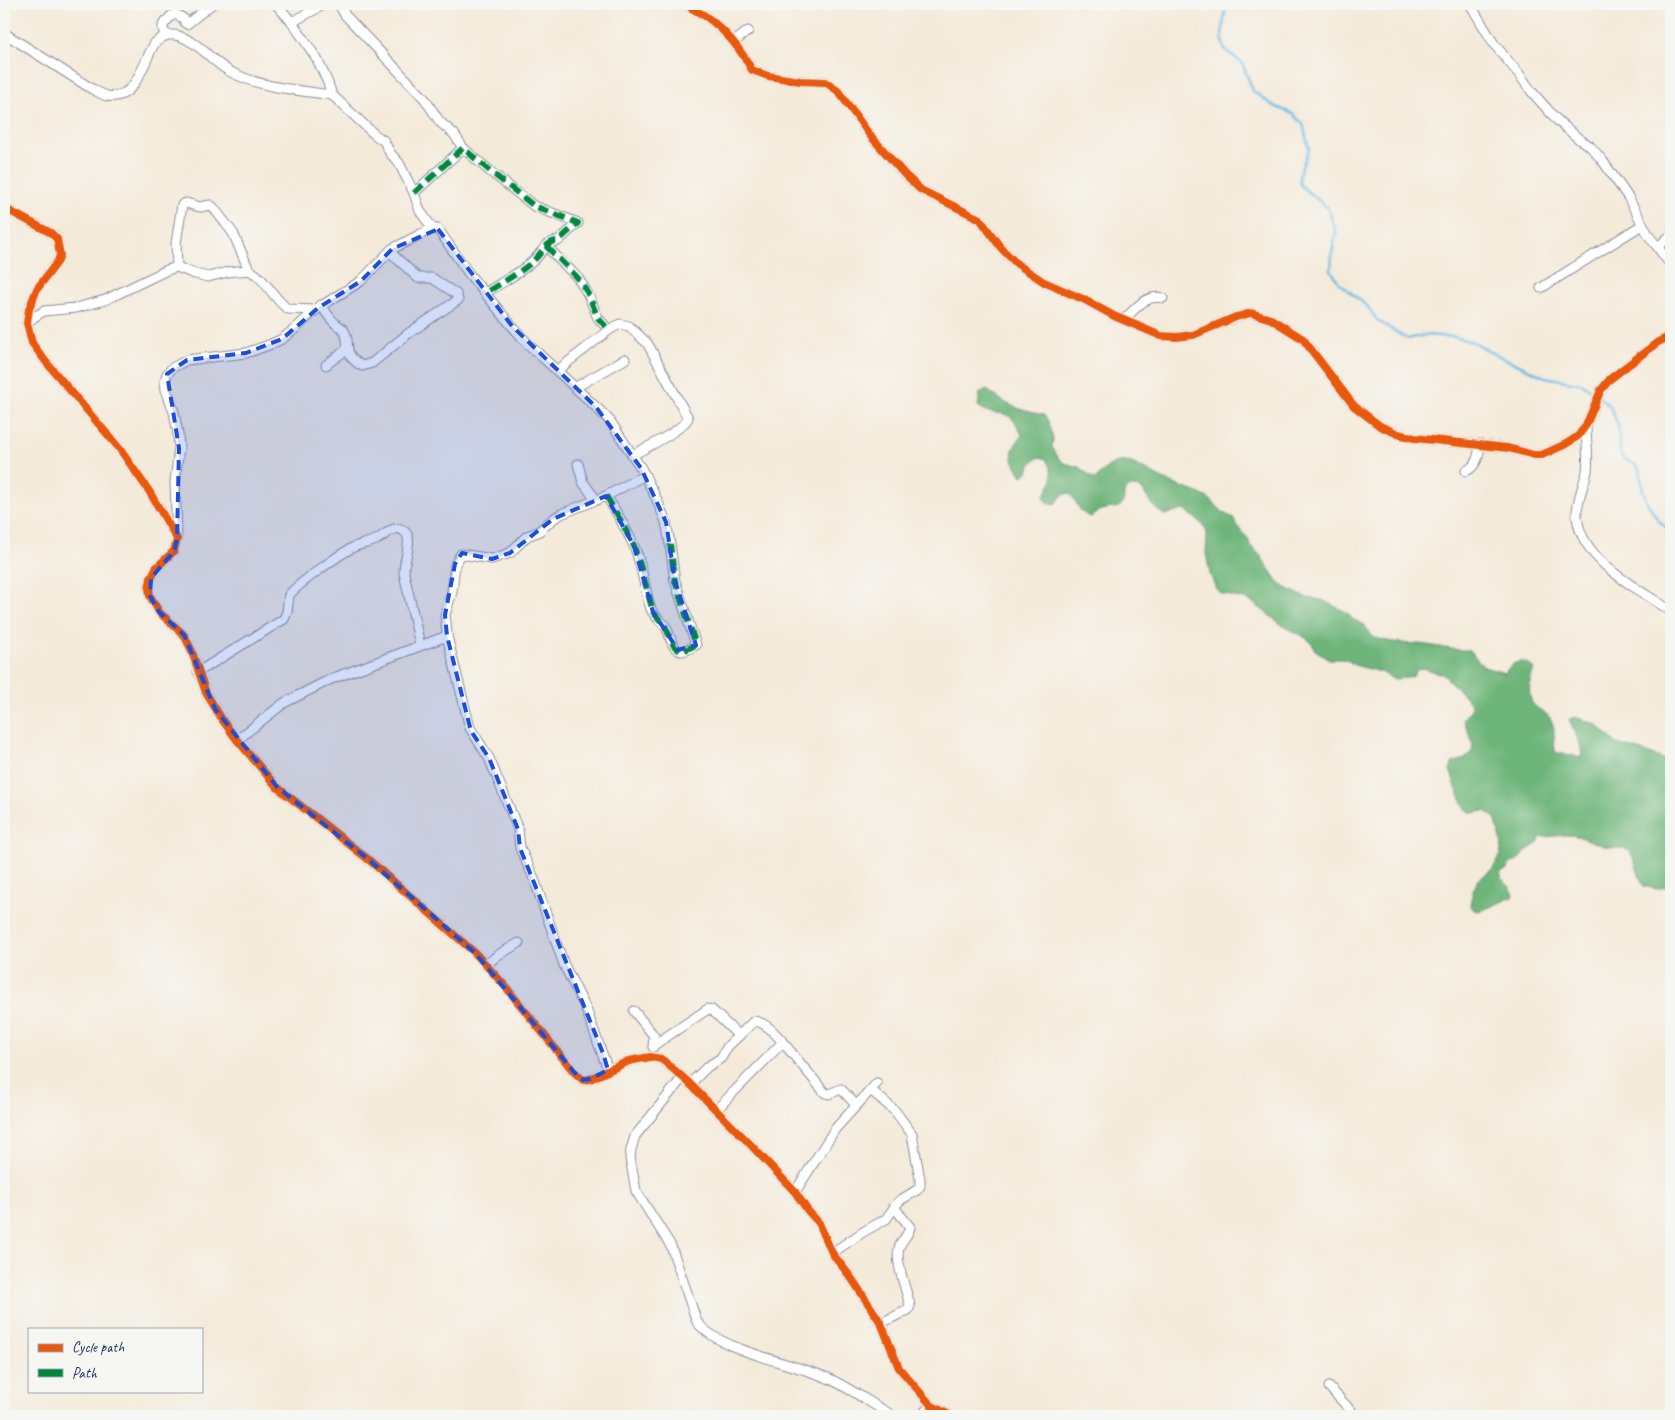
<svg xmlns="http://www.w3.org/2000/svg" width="1675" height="1420" viewBox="0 0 1675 1420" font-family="Caveat,sans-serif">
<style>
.forest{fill:#6eb57a;stroke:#44726c}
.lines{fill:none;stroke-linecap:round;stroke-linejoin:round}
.stream{stroke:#69bbe4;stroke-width:2.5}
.minor-casing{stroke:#888c9c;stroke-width:11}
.minor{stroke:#fff;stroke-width:9}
.quiet{stroke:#00873e;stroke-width:6;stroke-dasharray:12 6;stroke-linecap:butt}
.cycleway-casing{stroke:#f6f6f2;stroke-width:11}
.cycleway{stroke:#e8590c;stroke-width:8}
.marked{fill:#1d4ed8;fill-opacity:0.2;stroke:#1d4ed8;stroke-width:4;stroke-dasharray:10 6;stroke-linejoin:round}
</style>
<rect width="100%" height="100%" fill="#f6f6f2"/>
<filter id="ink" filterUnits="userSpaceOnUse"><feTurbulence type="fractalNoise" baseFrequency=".02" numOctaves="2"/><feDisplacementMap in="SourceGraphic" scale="10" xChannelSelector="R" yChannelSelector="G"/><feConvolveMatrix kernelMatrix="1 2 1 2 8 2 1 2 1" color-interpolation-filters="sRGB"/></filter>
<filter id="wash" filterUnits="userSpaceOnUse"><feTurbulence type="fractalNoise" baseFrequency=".0096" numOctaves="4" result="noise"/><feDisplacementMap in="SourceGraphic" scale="20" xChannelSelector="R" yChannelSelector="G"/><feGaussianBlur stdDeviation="1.12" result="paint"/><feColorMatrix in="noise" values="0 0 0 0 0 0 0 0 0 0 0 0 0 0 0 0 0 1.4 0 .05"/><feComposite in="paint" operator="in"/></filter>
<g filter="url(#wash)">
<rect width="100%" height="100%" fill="#f4ead9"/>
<path class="forest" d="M986,389C1008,406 1016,409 1044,415L1048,421L1053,439L1052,447L1059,459L1064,463L1079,467L1094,479L1097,478C1121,446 1140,469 1167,481C1179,487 1194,490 1206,497C1217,503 1221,515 1233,517L1240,530L1248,538L1250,545L1260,555L1275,578L1286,588L1307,598L1322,600L1348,613L1352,619L1365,625C1367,630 1369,635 1374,637C1386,642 1406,644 1418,644C1435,645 1452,651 1469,650L1484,667L1505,673C1513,660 1524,658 1534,669C1530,678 1526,699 1535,706C1541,712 1549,713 1552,722C1556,732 1552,742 1556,753H1563L1581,758C1584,743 1573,733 1569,719L1575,717L1596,724L1617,744L1639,750L1671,762V886L1656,889L1644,886C1639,877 1635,861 1631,853C1626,846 1616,849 1609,847C1595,845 1583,835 1568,835C1559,835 1551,837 1541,837L1538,843L1526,851L1517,861L1510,864L1506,870L1500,873C1503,884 1512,885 1514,896L1481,911L1474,910L1470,905L1473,890L1480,878L1492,870L1500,857L1502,843L1495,818L1485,811L1472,813L1466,809L1457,790L1450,770L1452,763L1465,759L1472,751L1473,744L1463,719L1472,708L1469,701L1444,675L1423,668L1417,670L1413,676L1407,678L1393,679L1381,672L1354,665L1349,661L1342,659H1328L1314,649L1312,643L1306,638L1282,625L1252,602L1245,599L1221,594L1216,589L1210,574L1206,553L1207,533L1204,526L1188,512L1183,510L1164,515C1160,512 1155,509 1152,505C1143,494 1146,486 1129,487L1124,492C1125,512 1115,506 1102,510C1098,511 1094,515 1091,517C1077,513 1078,501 1069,493L1063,495L1054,505L1047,502L1044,496C1054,480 1055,476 1046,459L1040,457C1033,461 1030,464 1028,472L1022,476C1010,455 1008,455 1022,435C1007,401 998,422 978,406L980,393Z"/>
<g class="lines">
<path class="stream" d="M1226,4L1222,36L1224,49L1242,63L1253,91L1272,105L1293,114L1303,124L1309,149L1300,171L1299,177L1300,185L1328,208L1336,232L1332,253L1331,270L1339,283L1368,307L1377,320L1402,336L1408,339L1424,335L1454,337L1476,343L1488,351L1545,377L1583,384L1610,406L1618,425L1620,453L1623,458L1636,465L1640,471L1643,491L1648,504L1658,520L1671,532"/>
</g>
</g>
<g filter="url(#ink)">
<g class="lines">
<defs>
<g id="minor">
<path d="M339,4L345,15L424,98L440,122L454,134L463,148"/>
<path d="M685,4C692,9 701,13 708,18C727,32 741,50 752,70L768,76L800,81L825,82L838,91L869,134L905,175L921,190L980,219L1001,248L1017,264L1044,282L1085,300L1114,316L1161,336L1177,337L1193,335L1236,317L1251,313L1271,319L1303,339L1354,406L1380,426L1398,434L1414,438L1508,448L1534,455H1542L1566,444L1578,436L1586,425L1601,390L1610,379L1658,342L1671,336"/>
<path d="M1470,4L1494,44L1519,74L1532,92L1556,119L1579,139L1590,146L1602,160L1628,197L1649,236L1671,265"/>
<path d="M292,22L325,4"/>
<path d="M4,33L92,89C97,91 102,95 107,96C137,101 143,61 155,43C162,36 169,33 179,36C199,42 211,61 229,71C260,88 297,90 332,95"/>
<path d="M167,35L163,30V25L171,16L176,14L184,19L185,23L187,24L212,4"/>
<path d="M734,42L748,31"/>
<path d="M414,193L463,148L491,172L534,206L578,223L558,241C549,240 543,250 537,257C524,271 501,283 485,293"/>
<path d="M4,208L51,233L57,239L60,255L58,261L37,289L29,309L27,323L32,343L46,362L119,448L149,491L177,539L174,551L156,568L151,578L149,588L150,596L159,612L184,635L191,649L206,693L223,721L237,740L277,787L369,860L475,953L505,986L574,1072L583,1080L590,1079L629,1061L650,1057L661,1059L665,1062L687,1081L749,1143L795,1192L808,1211L819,1223L832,1253L852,1279L881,1323L899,1368L931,1405L951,1416"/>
<path d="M433,229H438L469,274L512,326L528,344L596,407L610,421L641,468L657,500L666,522L670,544L675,581L696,645C691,648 684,653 678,650C671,646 670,634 666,627C662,621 654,617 651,609C644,589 643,567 634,546C626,529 617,512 606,496"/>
<path d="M546,246L578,278L588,294L598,318L609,330"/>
<path d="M1658,247L1671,235"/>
<path d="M177,267L176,243L182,205L186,203L200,207L210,205L213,207L233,233L249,270"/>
<path d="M1541,288L1642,225"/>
<path d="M321,305C326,312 330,319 336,324C337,325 342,328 343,329C353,343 339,352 362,366L372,363L409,333L458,300L456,294L432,278H418L390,252"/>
<path d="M1123,320C1136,309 1145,294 1163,298"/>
<path d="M27,323L34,317L44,311L76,308L105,300L167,270L177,267L195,274L208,277L228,272L249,270C267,279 272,298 288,309L316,310"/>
<path d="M326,365L347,349"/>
<path d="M558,370L609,330L620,324L629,326L647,343L651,350L688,418C683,430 644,449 632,455"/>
<path d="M576,387L625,359"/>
<path d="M1586,426C1586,440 1589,457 1587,471C1584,486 1576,501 1577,516C1581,562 1638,588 1671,611"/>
<path d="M578,464L583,482L596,500"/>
<path d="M1466,471C1477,466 1479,455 1480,444"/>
<path d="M177,538L175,482L179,448L178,434L174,412L166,390L165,381L167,374L172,368L187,360L246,353L269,345L282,339L296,328L318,308L361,281L392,249L421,234L433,229L420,211L414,193L399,163L390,153L384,141L374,134L332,95L328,83L317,59L292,22L276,4"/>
<path d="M198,672L284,619L287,612L289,595C298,584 341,553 354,547C361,544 369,543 376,540C385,536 396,521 406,533C413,541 403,562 404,573L420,645"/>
<path d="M237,740L284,703L331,679L447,636"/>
<path d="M486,965L498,955L519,943"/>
<path d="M634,1011L654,1036L653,1047"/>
<path d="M781,1040L825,1093L829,1094L841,1089L856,1105"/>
<path d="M654,1045L708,1009L712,1010L739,1036"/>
<path d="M608,1070L586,1009L564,965L533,876L520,848L518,829L489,758L470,728L447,636L446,622L445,615L452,592L455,564L461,554L492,559L510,553L527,536L538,532L553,519L561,514L606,496L645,475"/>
<path d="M683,1077L635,1136L631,1150L630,1158L636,1191L671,1246L697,1322C720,1352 795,1363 830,1379C851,1389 872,1404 893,1416"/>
<path d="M690,1084L707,1067L721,1058L728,1046L754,1021C765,1022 774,1032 781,1040V1044L716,1110"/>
<path d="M795,1192L835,1129L877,1083"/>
<path d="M832,1253L863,1232L886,1219L899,1201L917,1190L920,1186V1179L912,1134L895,1111L871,1090"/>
<path d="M881,1323L908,1310L910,1306C907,1291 895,1263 899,1248C901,1240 909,1235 910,1227L894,1207"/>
<path d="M1329,1387L1356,1416"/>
<path d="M921,1416L931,1405"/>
</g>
</defs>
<use href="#minor" class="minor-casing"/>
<use href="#minor" class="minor"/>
<g class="quiet">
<path d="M414,193L463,148L491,172L534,206L578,223L558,241C549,240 543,250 537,257C524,271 501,283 485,293"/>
<path d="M546,246L578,278L588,294L598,318L609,330"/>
<path d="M606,496L621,521L634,546L643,575L653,612L665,626L674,646L681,652L696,645L675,581L670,544"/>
</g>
<defs>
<g id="cycleway">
<path d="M685,4C692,9 701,13 708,18C727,32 741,50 752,70L768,76L800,81L825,82L838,91L869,134L905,175L921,190L980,219L1001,248L1017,264L1044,282L1085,300L1114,316L1161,336L1177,337L1193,335L1236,317L1251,313L1271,319L1303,339L1354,406L1380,426L1398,434L1414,438L1508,448L1534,455H1542L1566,444L1578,436L1586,425L1601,390L1610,379L1658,342L1671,336"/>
<path d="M4,208L51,233L57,239L60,255L58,261L37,289L29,309L27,323L32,343L46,362L119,448L149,491L177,539L174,551L156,568L151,578L149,588L150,596L159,612L184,635L191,649L206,693L223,721L237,740L277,787L369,860L475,953L505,986L574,1072L583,1080L590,1079L629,1061L650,1057L661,1059L665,1062L687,1081L749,1143L795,1192L808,1211L819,1223L832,1253L852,1279L881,1323L899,1368L931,1405L951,1416"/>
</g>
</defs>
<use href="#cycleway" class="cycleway-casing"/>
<use href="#cycleway" class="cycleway"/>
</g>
</g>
<path class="marked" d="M438,229L512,326L596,407L641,468L666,522L675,581L696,645L678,650L653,612L634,546L606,496L553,519L510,553L492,559L462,553L455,564L445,615L447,636L471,731L489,758L518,829L520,848L603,1053L608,1070L590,1079L583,1080L574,1072L475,953L369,860L277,787L215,709L184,635L159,612L150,596L151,578L174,551L177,539L179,448L167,374L187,360L246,353L282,339L318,308L361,281L392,249Z"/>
<rect width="1675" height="1420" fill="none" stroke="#f6f6f2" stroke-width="20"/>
<rect x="28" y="1328" width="175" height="65" fill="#f6f6f2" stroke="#9ea6b7"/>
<rect x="38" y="1344" width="25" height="8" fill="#e8590c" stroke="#9ea6b7"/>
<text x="72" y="1352" font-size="15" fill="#1b2f5e">Cycle path</text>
<rect x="38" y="1369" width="25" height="8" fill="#00873e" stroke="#9ea6b7"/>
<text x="72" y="1378" font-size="15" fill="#1b2f5e">Path</text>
</svg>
